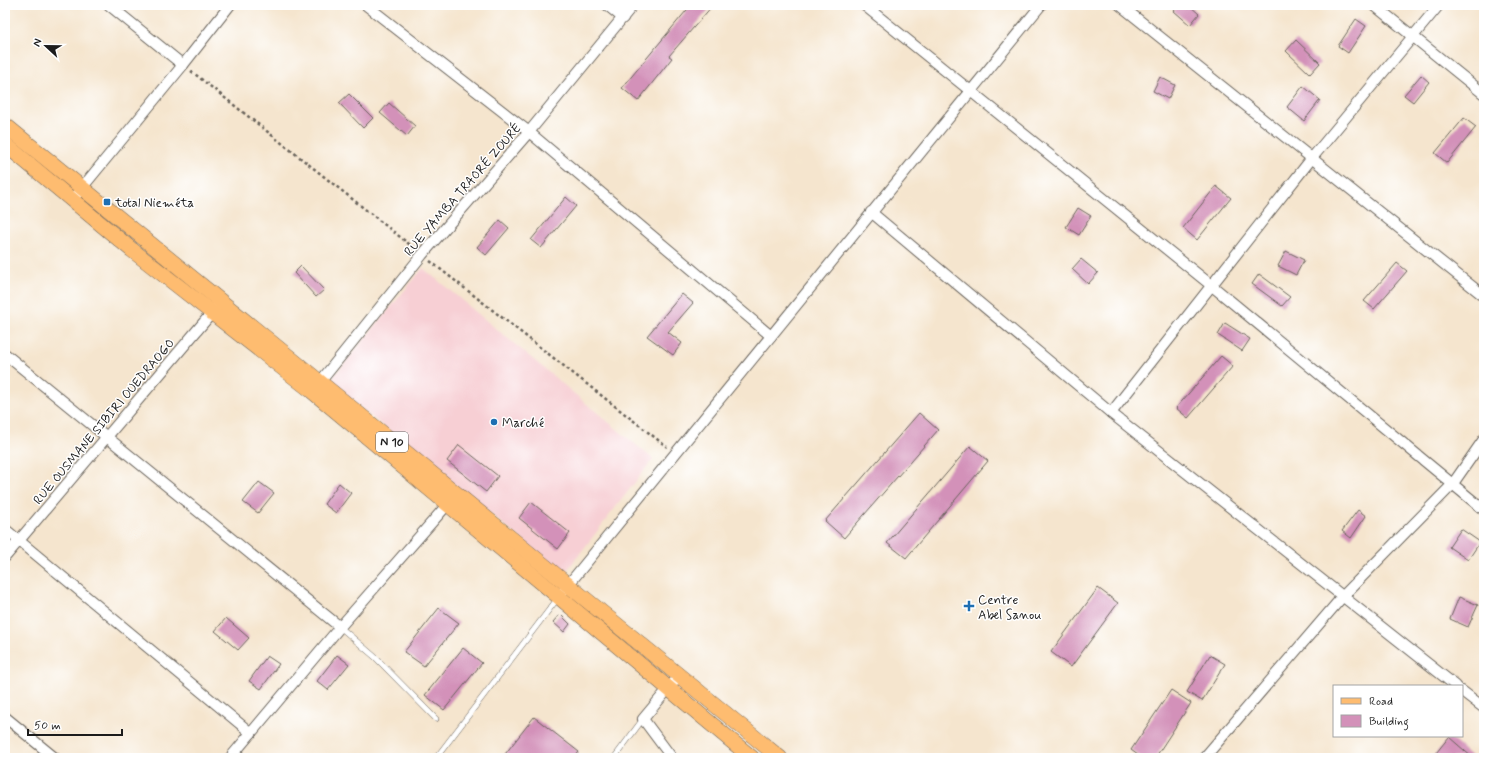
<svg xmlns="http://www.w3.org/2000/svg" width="1489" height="763" viewBox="0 0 1489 763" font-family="Mynerve,sans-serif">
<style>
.built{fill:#f7cfd4}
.building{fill:#d391b9}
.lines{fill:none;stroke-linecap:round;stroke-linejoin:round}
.lane-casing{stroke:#68625a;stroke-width:6}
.street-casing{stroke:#68625a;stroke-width:12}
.primary-casing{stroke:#68625a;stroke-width:16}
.path{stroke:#68625a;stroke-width:2.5;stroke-dasharray:3 3;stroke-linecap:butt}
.lane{stroke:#fff;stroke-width:5}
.street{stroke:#fff;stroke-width:10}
.primary{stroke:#febc70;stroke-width:15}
.poi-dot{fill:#1f6fb2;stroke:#fff;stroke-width:1.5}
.labels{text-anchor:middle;stroke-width:3;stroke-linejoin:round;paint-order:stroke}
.shield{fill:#fff;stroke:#606060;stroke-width:1}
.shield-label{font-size:12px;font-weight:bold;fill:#1c1c1c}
.street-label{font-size:13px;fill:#1c1c1c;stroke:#fff}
.poi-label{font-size:13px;fill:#1c1c1c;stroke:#fff;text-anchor:start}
</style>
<rect width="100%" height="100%" fill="#fff"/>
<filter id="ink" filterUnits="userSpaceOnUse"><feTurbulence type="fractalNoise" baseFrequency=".025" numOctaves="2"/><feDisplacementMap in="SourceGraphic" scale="8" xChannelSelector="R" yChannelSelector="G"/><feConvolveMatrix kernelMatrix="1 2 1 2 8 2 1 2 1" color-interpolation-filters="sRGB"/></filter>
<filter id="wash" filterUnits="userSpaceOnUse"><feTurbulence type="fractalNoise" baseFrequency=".012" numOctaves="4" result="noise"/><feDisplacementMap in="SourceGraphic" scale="16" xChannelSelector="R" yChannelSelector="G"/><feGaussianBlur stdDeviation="0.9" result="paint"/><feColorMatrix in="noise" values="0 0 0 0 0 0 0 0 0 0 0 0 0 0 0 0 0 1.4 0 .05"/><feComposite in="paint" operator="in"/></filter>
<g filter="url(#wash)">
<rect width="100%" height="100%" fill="#f5e5ce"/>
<path class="built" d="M423,268L653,459L564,574L329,382Z"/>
<g id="blocks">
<g class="building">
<path d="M691,5H713L669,56L672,58L638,101L622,88Z"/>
<path d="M1179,5H1189L1199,14L1190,25L1174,11Z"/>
<path d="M1356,19L1366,26L1348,53L1338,46Z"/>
<path d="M1296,40L1320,63L1310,74L1286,51Z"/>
<path d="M1421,75L1429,82L1413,102L1404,95Z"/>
<path d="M1160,77L1175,85L1168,99L1153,91Z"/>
<path d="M1303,86L1320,100L1304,121L1287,107Z"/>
<path d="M349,94L373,118L363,128L339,103Z"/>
<path d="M389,103L415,126L407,136L380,113Z"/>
<path d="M1464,118L1476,127L1447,163L1435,153Z"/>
<path d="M1216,186L1231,198L1197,240L1183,228Z"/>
<path d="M566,197L576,206L541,248L531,240Z"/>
<path d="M1078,208L1091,216L1079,235L1066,227Z"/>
<path d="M500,220L509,228L486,255L477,247Z"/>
<path d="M1286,251L1304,260L1296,275L1278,266Z"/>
<path d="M1081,259L1098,273L1088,284L1072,269Z"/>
<path d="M1397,263L1407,271L1374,309L1364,301Z"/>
<path d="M301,266L324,290L316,297L294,273Z"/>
<path d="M1259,274L1290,297L1282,306L1252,284Z"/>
<path d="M682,294L693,303L668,332L682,343L673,355L647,336Z"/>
<path d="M1225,323L1250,339L1242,351L1218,335Z"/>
<path d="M1221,356L1233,366L1188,418L1176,408Z"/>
<path d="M919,413L938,430L844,538L825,521Z"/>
<path d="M459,445L498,476L486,492L447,461Z"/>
<path d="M970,446L988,461L906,558L887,543Z"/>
<path d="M259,482L274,493L258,513L243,502Z"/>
<path d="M339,483L351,493L336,513L324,504Z"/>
<path d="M531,502L570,533L558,549L519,518Z"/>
<path d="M1358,510L1366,516L1351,538L1342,531Z"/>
<path d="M1461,529L1480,542L1468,560L1449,547Z"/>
<path d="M1098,588L1118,603L1071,667L1051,652Z"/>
<path d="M1459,597L1478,605L1468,627L1450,619Z"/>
<path d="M439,608L459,623L424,666L404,652Z"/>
<path d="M560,614L570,624L564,632L553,622Z"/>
<path d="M226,618L249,638L238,650L215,631Z"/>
<path d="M463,648L482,663L444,710L425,695Z"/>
<path d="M337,655L349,664L328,690L317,681Z"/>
<path d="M1210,655L1225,664L1202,701L1187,692Z"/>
<path d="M267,656L279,664L261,689L249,681Z"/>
<path d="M1171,690L1191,703L1155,758H1142L1131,750Z"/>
<path d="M534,717L579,752L574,758H502Z"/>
<path d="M1449,737L1473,758H1432Z"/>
</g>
</g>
</g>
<g filter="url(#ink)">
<use href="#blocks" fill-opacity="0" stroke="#68625a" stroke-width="1"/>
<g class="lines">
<defs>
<g id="lane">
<path d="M340,627L375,657L436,719"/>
<path d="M436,758L558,598"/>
<path d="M614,758L643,719"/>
</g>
<g id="street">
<path d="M109,5L183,65"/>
<path d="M366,5L529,132L771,336"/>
<path d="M607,5L623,18"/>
<path d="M864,5L1211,285L1484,510"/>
<path d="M1120,5L1484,296"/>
<path d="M1374,5L1484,94"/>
<path d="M72,200L183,65L230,5"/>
<path d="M871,212L1111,413L1456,686"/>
<path d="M5,354L340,627"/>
<path d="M316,387L422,255L529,132L633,5"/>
<path d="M1111,413L1312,158L1439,5"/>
<path d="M5,529L251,733"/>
<path d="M5,557L216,308"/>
<path d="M564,590L1041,5"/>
<path d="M1462,691L1484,708"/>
<path d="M5,717L55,758"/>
<path d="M230,758L340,627L447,505"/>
<path d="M672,758L643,719L679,676"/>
<path d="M1204,758L1343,596L1452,485L1484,439"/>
</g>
<g id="primary">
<path d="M5,125L780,758"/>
<path d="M5,144L132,250L312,391L752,758"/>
</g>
</defs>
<use href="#lane" class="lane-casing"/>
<use href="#street" class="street-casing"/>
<use href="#primary" class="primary-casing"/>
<g class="path">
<path d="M191,71L414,248"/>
<path d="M430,261L667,447"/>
</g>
<use href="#lane" class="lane"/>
<use href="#street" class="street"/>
<use href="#primary" class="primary"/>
</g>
</g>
<g class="poi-dot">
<rect x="103" y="198" width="8" height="8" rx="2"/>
<circle cx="494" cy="422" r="4"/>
<path d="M967 600h4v4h4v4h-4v4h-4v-4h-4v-4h4z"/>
</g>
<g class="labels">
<rect class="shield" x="376" y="432" width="32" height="20" rx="3"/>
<g class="shield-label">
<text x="392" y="446">N 10</text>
</g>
<g class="street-label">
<text transform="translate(462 189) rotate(-49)" y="5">RUE YAMBA TRAORÉ ZOURÉ</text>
<text transform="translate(103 421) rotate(-50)" y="5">RUE OUSMANE SIBIRI OUEDRAOGO</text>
</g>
<g class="poi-label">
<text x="115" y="207">total Nieméta</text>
<text x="502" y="427">Marché</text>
<text x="978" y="604">Centre<tspan x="978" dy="15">Abel Sanou</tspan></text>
</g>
</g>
<rect width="1489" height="763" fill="none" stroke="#fff" stroke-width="20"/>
<rect x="1333" y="685" width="130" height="52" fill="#ffffff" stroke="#a4a4a4"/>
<rect x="1341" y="698" width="20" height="6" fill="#febc70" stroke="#a4a4a4"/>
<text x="1369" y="705" font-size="12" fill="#1c1c1c">Road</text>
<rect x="1341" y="715" width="20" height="12" fill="#d391b9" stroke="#a4a4a4"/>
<text x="1369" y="725" font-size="12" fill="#1c1c1c">Building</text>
<g transform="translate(46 46) rotate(292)" stroke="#ffffff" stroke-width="3" paint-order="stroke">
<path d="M0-3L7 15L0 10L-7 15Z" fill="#1c1c1c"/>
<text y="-6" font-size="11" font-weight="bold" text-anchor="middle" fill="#1c1c1c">N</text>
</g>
<path d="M28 729v6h94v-6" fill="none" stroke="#1c1c1c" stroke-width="2"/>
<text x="34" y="729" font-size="12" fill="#1c1c1c" stroke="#ffffff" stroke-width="3" paint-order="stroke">50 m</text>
</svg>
